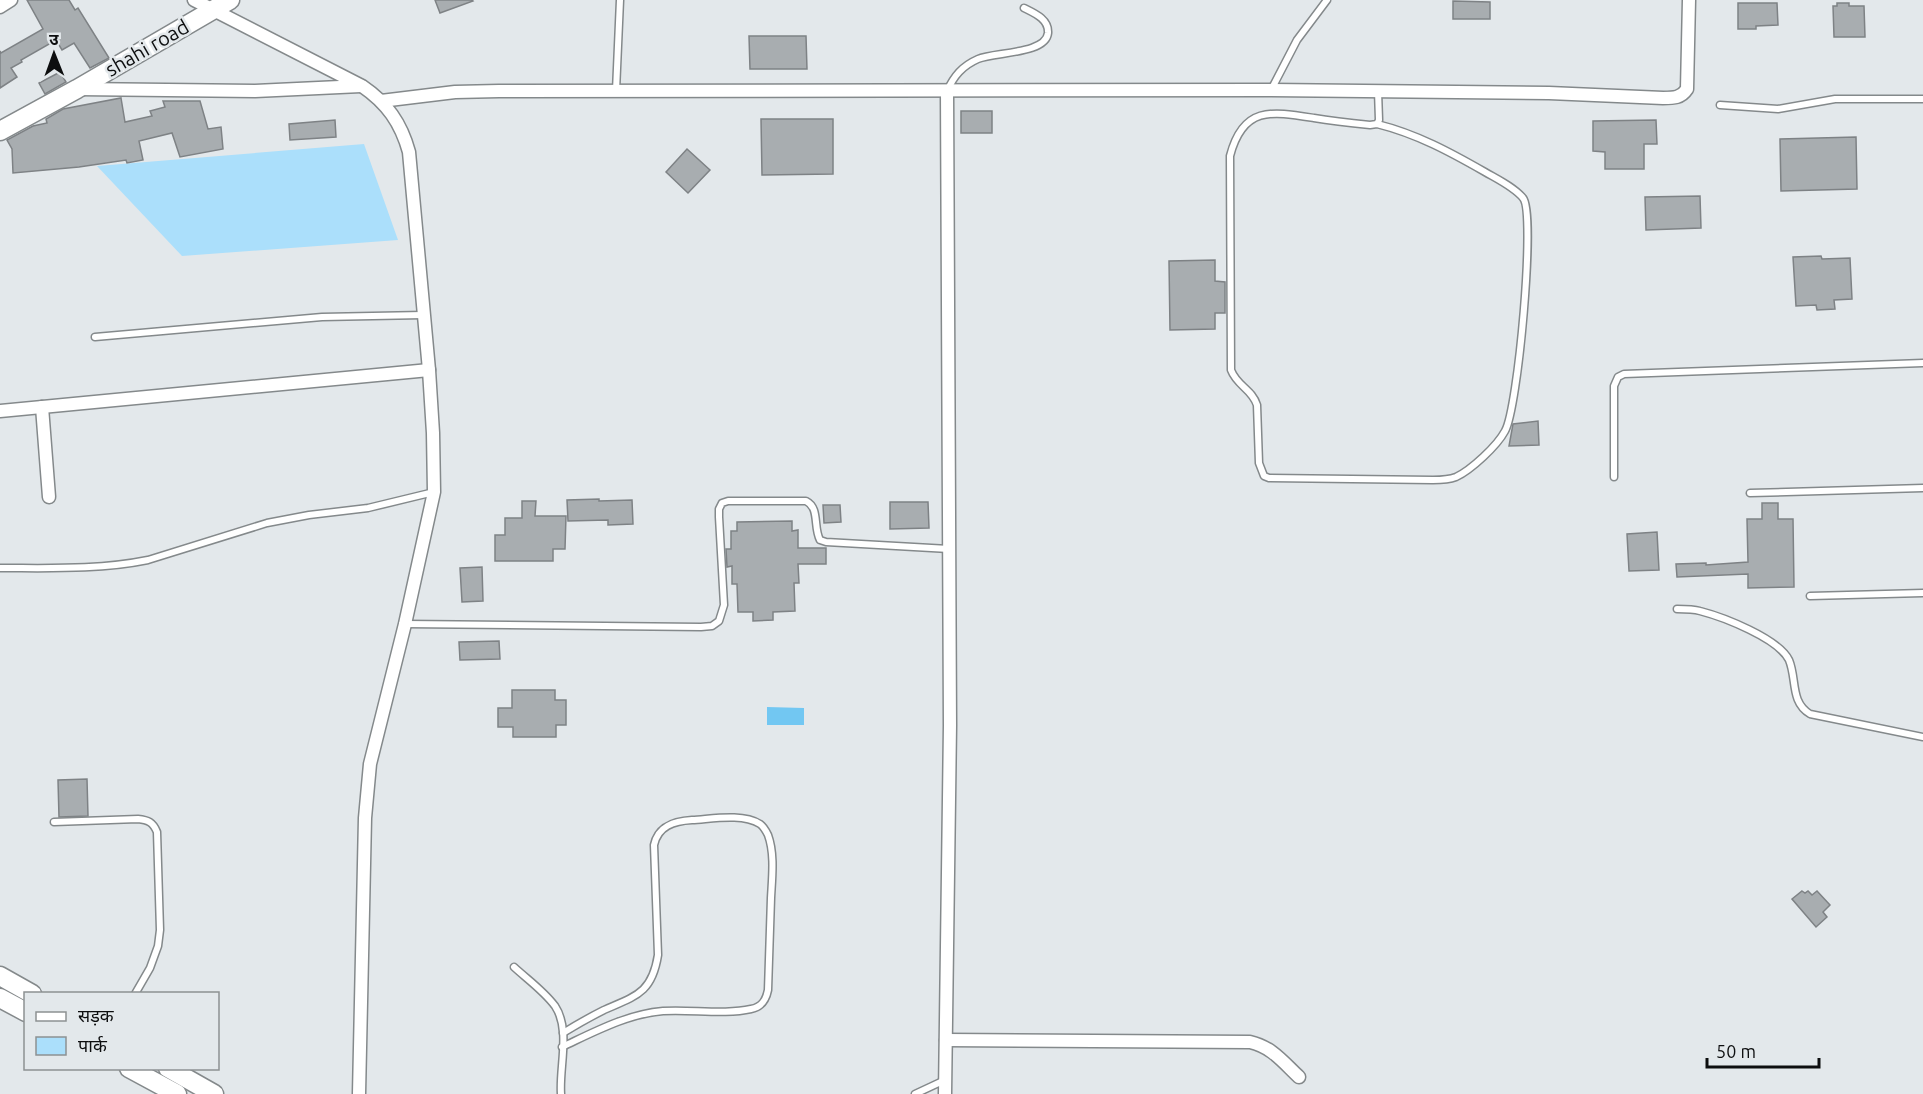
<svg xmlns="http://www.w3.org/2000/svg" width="1923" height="1094" viewBox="0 0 1923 1094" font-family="Ubuntu,'Noto Sans Devanagari',sans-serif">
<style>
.green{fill:#abdffb}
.water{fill:#72c7f2}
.building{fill:#a8adb0;stroke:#7e8285;stroke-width:1.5}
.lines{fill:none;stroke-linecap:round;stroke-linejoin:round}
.lane-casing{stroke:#84898b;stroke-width:9}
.street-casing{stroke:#84898b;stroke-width:15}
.secondary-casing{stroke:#84898b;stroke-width:21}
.lane{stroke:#fff;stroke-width:6}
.street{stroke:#fff;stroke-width:12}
.secondary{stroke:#fff;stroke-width:18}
.labels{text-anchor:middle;stroke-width:5;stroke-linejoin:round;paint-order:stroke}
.street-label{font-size:20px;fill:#0d0e0f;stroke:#e3e8eb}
</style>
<rect width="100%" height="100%" fill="#e3e8eb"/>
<path class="green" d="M364,144L398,240L182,256L97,166Z"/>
<path class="water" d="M767,707L804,708V725H767Z"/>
<g class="building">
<path d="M27,0H69L75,10L78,8L109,58L90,68L74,43L62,50L56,40L21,60L22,62L11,68L17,77L0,88V51L1,53L43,29Z"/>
<path d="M435,0H472L473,1L440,13Z"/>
<path d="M1453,1L1490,2V19H1453Z"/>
<path d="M1738,3H1777L1778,25L1756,26V29H1738Z"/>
<path d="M1837,3H1849V6H1864L1865,37H1834L1833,6H1837Z"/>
<path d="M749,36H806L807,69H750Z"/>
<path d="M60,72L66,82L45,94L39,83Z"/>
<path d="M121,98L125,122L152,116L150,111L165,107L163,101H200L208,129L221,127L223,149L180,157L172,133L139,141L143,160L127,163L126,160L79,167L13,173L12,149L7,140L33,126L47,123L46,119L63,109Z"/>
<rect x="961" y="111" width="31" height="22"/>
<path d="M761,119H833V174L762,175Z"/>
<path d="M335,120L336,137L290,140L289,124Z"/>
<path d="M1656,120L1657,144H1644V169H1605V152L1593,151V121Z"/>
<path d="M1856,137L1857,189L1781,191L1780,139Z"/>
<path d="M687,149L710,170L688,193L666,172Z"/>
<path d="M1700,196L1701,228L1646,230L1645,197Z"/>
<path d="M1821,256L1822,259L1850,258L1852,299L1834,300L1835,309L1817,310L1816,305L1796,306L1793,257Z"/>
<path d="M1215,260V281L1225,282V313H1215V329L1170,330L1169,261Z"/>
<path d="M1538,421L1539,445L1509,446L1513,424Z"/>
<path d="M599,499V501L632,500L633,524L608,525V520L568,521L567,500Z"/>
<path d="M522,501H536L535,516H566L565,549H553V561H495V535H505V518H522Z"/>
<path d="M890,502H928L929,528L890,529Z"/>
<path d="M1762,503H1778V519H1793L1794,587L1748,588V574L1677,577L1676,564L1706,563V565L1748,562L1747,519H1762Z"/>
<path d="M823,505H840L841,522L824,523Z"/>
<path d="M792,521V531L798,530V548H826V564H798L799,583H794L795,611L773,612V620L753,621V612H738L737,584H732V566L727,567L726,549H731V531H737V522Z"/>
<path d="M1657,532L1659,570L1629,571L1627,534Z"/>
<path d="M482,567L483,601L462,602L460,568Z"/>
<path d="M499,641L500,659L460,660L459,642Z"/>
<path d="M512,690H555V700H566V725H556V737H513V727H498V708H512Z"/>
<path d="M87,779L88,816L59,817L58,780Z"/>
<path d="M1802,891L1805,893L1808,891L1812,895L1817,891L1830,905L1823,912L1827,917L1816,927L1792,899Z"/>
</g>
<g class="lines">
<defs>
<g id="lane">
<path d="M1271,90L1297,40L1327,0"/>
<path d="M616,91L620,0"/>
<path d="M947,91C954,76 962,66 978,59C995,52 1046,54 1048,33C1049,19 1034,13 1024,8"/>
<path d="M1720,105L1778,109L1835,99H1923"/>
<path d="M1377,124C1417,134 1450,152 1485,172C1497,179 1514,187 1523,198C1536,213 1518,409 1505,431C1497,446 1471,470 1456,477C1448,480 1441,480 1433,480L1269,478L1264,476L1259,463L1257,405C1252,389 1237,386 1231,370L1230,156C1243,106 1271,111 1314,118C1333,121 1351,123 1370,125L1377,124L1379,120L1378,91"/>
<path d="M95,337L322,317L423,315"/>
<path d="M1614,477V386L1618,377L1624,374L1923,363"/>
<path d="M1750,493L1923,488"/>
<path d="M0,568C50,568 99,570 148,560L267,523L309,515L368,508L434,492"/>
<path d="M1810,596L1923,593"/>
<path d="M1677,609C1685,609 1693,609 1700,611C1723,617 1778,638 1789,660C1797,679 1790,702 1810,714L1923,737"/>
<path d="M405,624L701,627L712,626L719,621L724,605L719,517V509L722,503L728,501H806C820,508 813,527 820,540L826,542L949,549"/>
<path d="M54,822L138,819C148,820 153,822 157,832L160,930L158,946L150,968L135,994"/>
<path d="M514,967C527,979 544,991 555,1006C571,1030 559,1067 561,1094"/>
<path d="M562,1047C594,1032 627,1014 663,1011C690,1009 725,1015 751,1009C762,1007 766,1000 768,990C769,959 770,929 771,898C772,878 775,854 768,835C766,831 763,826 760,824C742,813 712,819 692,820C674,821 658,826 654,845L658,955C652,993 636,996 604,1010C590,1017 576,1025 563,1033"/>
<path d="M915,1094L945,1080"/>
</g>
<g id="street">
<path d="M194,0L362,86C387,103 401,123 409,152L429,370L433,433L434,492L405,624L370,764L365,818L359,1094"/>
<path d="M0,7L11,0"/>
<path d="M78,89L255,91L361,86"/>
<path d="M381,101L455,92L499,91L1271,90L1549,93L1663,98C1674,98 1681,98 1687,89L1689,0"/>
<path d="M42,407L49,497"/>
<path d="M0,411L429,370"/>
<path d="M946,1040L1250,1042C1272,1047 1283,1062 1299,1077"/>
<path d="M945,1094L950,725L947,91"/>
</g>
<g id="secondary">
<path d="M0,131L77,89L230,0"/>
<path d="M0,976L32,994"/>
<path d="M0,998L26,1012"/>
<path d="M129,1068L177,1094"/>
<path d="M168,1068L214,1094"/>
</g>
</defs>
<use href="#lane" class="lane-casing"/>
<use href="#street" class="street-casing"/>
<use href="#secondary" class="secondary-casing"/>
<use href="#lane" class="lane"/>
<use href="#street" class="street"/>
<use href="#secondary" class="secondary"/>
</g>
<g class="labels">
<g class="street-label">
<text transform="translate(147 48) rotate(-30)" y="7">shahi road</text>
</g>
</g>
<rect x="24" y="992" width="195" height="78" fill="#e3e8eb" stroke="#8d9193" stroke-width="1.5"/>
<rect x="36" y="1012" width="30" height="9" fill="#ffffff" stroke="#8d9193" stroke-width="1.5"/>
<text x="78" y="1022" font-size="18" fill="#0d0e0f">सड़क</text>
<rect x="36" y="1037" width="30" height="18" fill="#abdffb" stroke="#8d9193" stroke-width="1.5"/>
<text x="78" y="1052" font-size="18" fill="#0d0e0f">पार्क</text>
<g transform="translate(54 54) rotate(359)" stroke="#e3e8eb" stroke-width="4.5" paint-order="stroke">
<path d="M0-4.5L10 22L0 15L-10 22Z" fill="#0d0e0f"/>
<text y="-9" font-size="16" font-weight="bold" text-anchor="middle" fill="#0d0e0f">उ</text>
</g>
<path d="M1707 1058v9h112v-9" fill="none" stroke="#0d0e0f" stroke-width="3"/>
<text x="1716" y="1058" font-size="18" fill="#0d0e0f" stroke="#e3e8eb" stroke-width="4.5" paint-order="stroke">50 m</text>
</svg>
